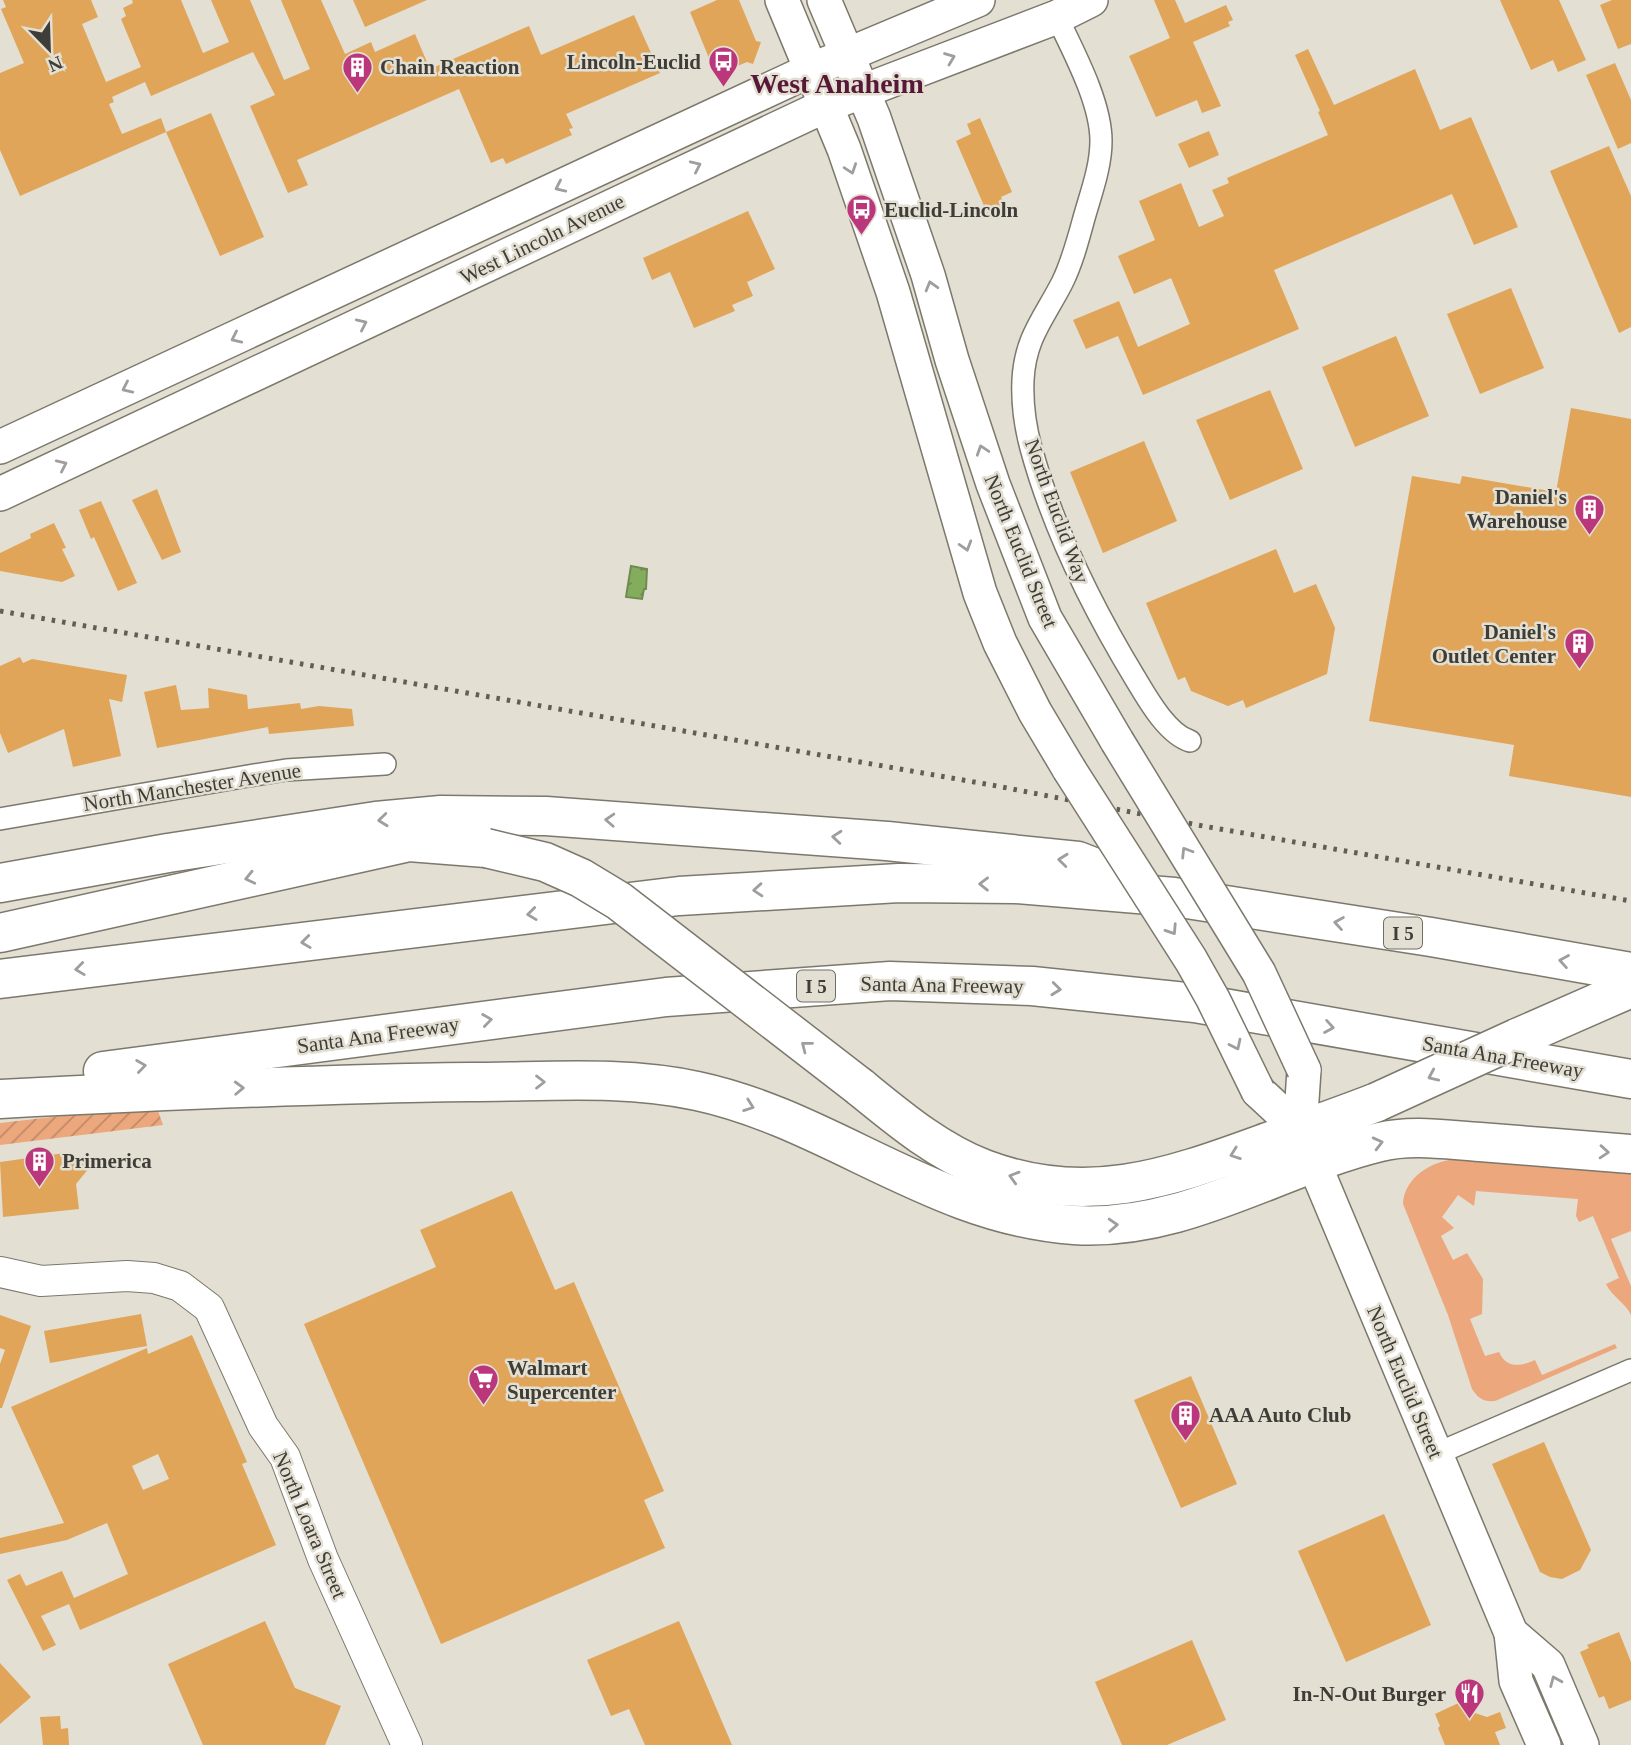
<svg xmlns="http://www.w3.org/2000/svg" width="1631" height="1745" viewBox="0 0 1631 1745" font-family="Georgia,serif">
<style>
.green{fill:#eca77d}
.garden{fill:url(#garden-furrows)}
.water{fill:url(#water-ripples);stroke:#6f8b52;stroke-width:2}
.building{fill:#e0a559;fill-rule:evenodd}
.lines{fill:none;stroke-linecap:round;stroke-linejoin:round}
.street-casing{stroke:#7c786c;stroke-width:24}
.secondary-casing{stroke:#7c786c;stroke-width:32}
.primary-casing{stroke:#7c786c;stroke-width:36}
.highway-casing{stroke:#7c786c;stroke-width:41}
.street{stroke:#fff;stroke-width:21}
.secondary{stroke:#fff;stroke-width:30}
.primary{stroke:#fff;stroke-width:33}
.highway{stroke:#fff;stroke-width:38}
.rail{stroke:#605e57;stroke-width:5;stroke-dasharray:3.5 7;stroke-linecap:butt}
.primary-bridge-casing{stroke:#7c786c;stroke-width:36;stroke-linecap:butt}
.highway-bridge-casing{stroke:#7c786c;stroke-width:41;stroke-linecap:butt}
.primary-bridge{stroke:#fff;stroke-width:33}
.highway-bridge{stroke:#fff;stroke-width:38}
.oneway{stroke:#9f9e9c}
.labels{text-anchor:middle;stroke-width:5;stroke-linejoin:round;paint-order:stroke}
.shield{fill:#e3dfd2;stroke:#706e66;stroke-width:2}
.shield-label{font-size:19px;font-weight:bold;fill:#3f3d38}
.poi-label{font-size:21px;font-weight:bold;fill:#3f3d38;stroke:#e3dfd2;text-anchor:start}
.street-label{font-size:21px;fill:#3f3d38;stroke:#e3dfd2}
.district-label{font-size:28px;font-weight:bold;fill:#571838;stroke:#e3dfd2}
</style>
<defs>
<pattern id="garden-furrows" width="10" height="10" patternUnits="userSpaceOnUse" patternTransform="scale(1.75)"><rect width="10" height="10" fill="#eca77d"/><path d="M-1 1l2-2M0 10L10 0M9 11l2-2" fill="none" stroke="#c18967"/></pattern>
<pattern id="water-ripples" width="26" height="14" patternUnits="userSpaceOnUse" patternTransform="scale(1.75)"><rect width="26" height="14" fill="#84ac5d"/><path d="M2 4q2-2 4 0t4 0M15 11q2-2 4 0t4 0" fill="none" stroke="#6d8d4e"/></pattern>
</defs>
<rect width="100%" height="100%" fill="#e3dfd2"/>
<path class="green" d="M1456,1159L1631,1174V1231L1611,1239L1631,1286V1315C1625,1302 1612,1297 1606,1284L1619,1278L1593,1216L1579,1222L1576,1216L1578,1199L1476,1191L1474,1206L1458,1195L1442,1217L1454,1228L1441,1236L1453,1260L1467,1253L1483,1279L1482,1314L1470,1319L1485,1356L1499,1352C1506,1368 1520,1367 1535,1360L1542,1375L1615,1344L1617,1348L1495,1401C1483,1402 1478,1398 1472,1389L1448,1315L1403,1204C1404,1178 1431,1161 1456,1159Z"/>
<path class="garden" d="M156,1105L163,1125L0,1145V1123Z"/>
<path class="water" d="M631,566L647,569L646,589H644L642,599L626,597Z"/>
<g class="building">
<path d="M3,0H91L98,17L82,24L106,82L141,67L121,19L126,16L123,8L133,3L132,0H181L203,53L229,42L211,0H250L284,80L310,69L281,0H321L345,54L371,42L375,52L415,34L430,69L529,26L541,55L634,15L660,73L566,114L573,128L569,129L572,135L506,164L503,158L491,163L459,89L297,160L308,185L288,193L250,106L275,95L253,52L151,96L145,82L112,97L114,102L109,104L122,134L161,118L166,132L20,196L0,150V73L24,63L1,9L6,7Z"/>
<path d="M353,0H427L365,27Z"/>
<path d="M717,0H739L756,41L761,42L753,64L747,62L716,75L690,12Z"/>
<path d="M1154,0H1175L1185,23L1226,5L1233,20L1228,22L1230,26L1193,42L1221,106L1202,113L1197,100L1156,117L1129,56L1170,38Z"/>
<path d="M1500,0H1559L1586,60L1558,72L1553,60L1531,70Z"/>
<path d="M1612,0H1631V44L1618,49L1600,5Z"/>
<path d="M1308,49L1334,105L1415,69L1440,130L1471,117L1518,227L1474,245L1452,194L1274,270L1299,329L1143,395L1118,336L1086,349L1073,320L1119,301L1138,347L1190,324L1171,278L1134,294L1118,256L1155,240L1139,201L1181,183L1199,227L1224,216L1212,190L1229,183L1227,178L1328,135L1318,112L1320,111L1295,55Z"/>
<path d="M1615,63L1631,100V143L1618,149L1586,75Z"/>
<path d="M211,113L264,237L220,256L166,132Z"/>
<path d="M980,118L1012,192L1001,197L1006,208L988,215L956,141L971,134L967,124Z"/>
<path d="M1209,131L1219,155L1189,168L1178,144Z"/>
<path d="M1609,146L1631,196V327L1619,333L1550,171Z"/>
<path d="M748,211L775,269L747,282L753,296L732,305L735,311L694,328L670,272L652,280L643,258Z"/>
<path d="M1511,288L1544,368L1480,394L1447,314Z"/>
<path d="M1396,336L1429,416L1355,447L1322,367Z"/>
<path d="M1270,390L1303,469L1230,500L1196,420Z"/>
<path d="M1571,408L1631,419V797L1509,776L1514,745L1369,721L1412,476L1460,484L1462,476L1556,492Z"/>
<path d="M1144,441L1177,521L1103,553L1070,472Z"/>
<path d="M157,489L181,552L162,560L132,500Z"/>
<path d="M101,501L137,583L118,591L94,537L91,539L79,510Z"/>
<path d="M54,523L66,548L62,549L75,576L62,582L0,571V553L31,538L30,534Z"/>
<path d="M1276,549L1294,593L1316,584L1335,628L1327,674L1246,708L1243,700L1228,706L1191,691L1185,677L1178,680L1146,603Z"/>
<path d="M20,657L23,663L32,659L127,675L122,702L109,699L121,756L73,767L64,729L8,753L0,733V666Z"/>
<path d="M176,685L181,710L209,708L208,688L247,695L248,709L300,703L301,709L319,706L352,709L354,726L269,734L268,727L157,748L144,692Z"/>
<path d="M72,1152L90,1167L76,1184L79,1209L3,1217L0,1162Z"/>
<path d="M512,1191L555,1290L574,1282L664,1491L644,1500L665,1548L441,1644L304,1324L436,1267L420,1230Z"/>
<path d="M141,1314L147,1346L50,1363L44,1331Z"/>
<path d="M0,1315L31,1326L2,1408H0V1364L5,1350L0,1348Z"/>
<path d="M192,1335L247,1462L242,1464L276,1545L80,1630L69,1604L41,1616L56,1645L43,1651L7,1580L20,1574L26,1586L62,1571L74,1598L128,1574L107,1523L67,1540L0,1554V1538L64,1523L11,1407L147,1348L148,1354ZM158,1454L169,1479L143,1490L132,1466Z"/>
<path d="M1191,1376L1237,1484L1181,1508L1134,1400Z"/>
<path d="M1544,1442L1591,1550L1580,1570L1562,1579L1550,1577L1540,1572L1492,1464Z"/>
<path d="M1384,1514L1431,1625L1346,1662L1298,1551Z"/>
<path d="M265,1621L295,1688L341,1706L325,1745H203L168,1664Z"/>
<path d="M679,1621L732,1745H645L629,1709L611,1716L587,1660Z"/>
<path d="M1619,1632L1631,1662V1700L1609,1709L1604,1696L1599,1698L1580,1652L1589,1648L1587,1645Z"/>
<path d="M1192,1640L1226,1720L1167,1745H1122L1095,1682Z"/>
<path d="M0,1663L31,1697L0,1724Z"/>
<path d="M1467,1699L1472,1712L1487,1717L1500,1712L1506,1728L1495,1732L1500,1745H1445L1438,1728L1440,1726L1435,1714Z"/>
<path d="M60,1716L61,1729L68,1728L69,1745H43L40,1717Z"/>
</g>
<g class="lines">
<defs>
<g id="street">
<path d="M1057,17C1073,51 1101,102 1101,141C1101,167 1091,193 1084,218C1078,240 1072,263 1062,283C1044,318 1025,338 1023,380C1022,402 1025,426 1031,448C1053,529 1092,607 1135,678C1147,698 1167,734 1190,741"/>
<path d="M0,819L248,776L286,770L385,764"/>
<path d="M1436,1454L1631,1370"/>
</g>
<path id="secondary" d="M0,1272L41,1281L127,1276L154,1278L180,1286L209,1308L263,1426L285,1457L323,1559L407,1745"/>
<g id="primary">
<path d="M782,0L844,149L893,292L980,593L1000,643L1035,712L1069,769"/>
<path d="M824,0L874,118L928,275L952,360L993,484L1045,618L1117,741"/>
<path d="M0,447L811,70L978,0"/>
<path d="M0,494L827,105L1057,17L1091,0"/>
<path d="M1258,1091L1300,1130L1511,1633L1516,1681L1544,1745"/>
<path d="M1300,1130L1304,1070"/>
<path d="M1511,1633L1548,1665L1582,1745"/>
</g>
<g id="highway">
<path d="M0,883L168,853L376,821L441,815L546,816L887,841L1078,861L1129,881"/>
<path d="M0,933L409,842L486,848"/>
<path d="M0,979L679,896L899,883L1016,884L1174,897L1431,937L1631,972"/>
<path d="M1517,1038L1631,988"/>
<path d="M103,1071L666,997L890,981L1032,986L1195,1003L1631,1079"/>
<path d="M860,1087C898,1118 937,1151 984,1169C1085,1207 1166,1179 1262,1144C1300,1130 1339,1117 1377,1102"/>
<path d="M0,1099C157,1091 313,1084 470,1082C545,1082 623,1075 697,1091C829,1119 935,1216 1074,1225C1184,1232 1277,1167 1380,1142C1412,1134 1448,1140 1480,1142C1530,1146 1581,1150 1631,1154"/>
</g>
</defs>
<use href="#street" class="street-casing"/>
<use href="#secondary" class="secondary-casing"/>
<use href="#primary" class="primary-casing"/>
<use href="#highway" class="highway-casing"/>
<use href="#street" class="street"/>
<use href="#secondary" class="secondary"/>
<use href="#primary" class="primary"/>
<use href="#highway" class="highway"/>
<path class="rail" d="M0,611L997,786L1203,826L1631,901"/>
<defs>
<g id="primary-bridge">
<path d="M1117,741L1259,973L1304,1070"/>
<path d="M1069,769L1191,960L1213,999L1258,1091"/>
</g>
<g id="highway-bridge">
<path d="M486,848L545,862L581,878L619,901L860,1087"/>
<path d="M1377,1102L1517,1038"/>
</g>
</defs>
<use href="#primary-bridge" class="primary-bridge-casing"/>
<use href="#highway-bridge" class="highway-bridge-casing"/>
<use href="#primary-bridge" class="primary-bridge"/>
<use href="#highway-bridge" class="highway-bridge"/>
</g>
<defs><path id="oneway-chevron" d="M-2-3.5L2.5 0L-2 3.5" fill="none" stroke-width="1.6" stroke-linecap="round" stroke-linejoin="round" transform="scale(1.75)"/></defs>
<g class="oneway">
<use href="#oneway-chevron" transform="translate(950 58) rotate(-21)"/>
<use href="#oneway-chevron" transform="translate(696 166) rotate(-25)"/>
<use href="#oneway-chevron" transform="translate(851 169) rotate(71)"/>
<use href="#oneway-chevron" transform="translate(560 187) rotate(155)"/>
<use href="#oneway-chevron" transform="translate(931 286) rotate(-106)"/>
<use href="#oneway-chevron" transform="translate(362 324) rotate(-25)"/>
<use href="#oneway-chevron" transform="translate(236 338) rotate(155)"/>
<use href="#oneway-chevron" transform="translate(127 388) rotate(155)"/>
<use href="#oneway-chevron" transform="translate(982 450) rotate(-108)"/>
<use href="#oneway-chevron" transform="translate(62 465) rotate(-25)"/>
<use href="#oneway-chevron" transform="translate(966 546) rotate(73)"/>
<use href="#oneway-chevron" transform="translate(383 820) rotate(174)"/>
<use href="#oneway-chevron" transform="translate(610 820) rotate(-177)"/>
<use href="#oneway-chevron" transform="translate(837 837) rotate(-175)"/>
<use href="#oneway-chevron" transform="translate(1186 852) rotate(-122)"/>
<use href="#oneway-chevron" transform="translate(1063 860) rotate(-174)"/>
<use href="#oneway-chevron" transform="translate(250 878) rotate(167)"/>
<use href="#oneway-chevron" transform="translate(984 884) rotate(-179)"/>
<use href="#oneway-chevron" transform="translate(758 890) rotate(176)"/>
<use href="#oneway-chevron" transform="translate(532 914) rotate(173)"/>
<use href="#oneway-chevron" transform="translate(1339 923) rotate(-171)"/>
<use href="#oneway-chevron" transform="translate(1172 930) rotate(57)"/>
<use href="#oneway-chevron" transform="translate(306 942) rotate(173)"/>
<use href="#oneway-chevron" transform="translate(1564 961) rotate(-170)"/>
<use href="#oneway-chevron" transform="translate(80 969) rotate(173)"/>
<use href="#oneway-chevron" transform="translate(1056 989) rotate(6)"/>
<use href="#oneway-chevron" transform="translate(487 1020) rotate(-8)"/>
<use href="#oneway-chevron" transform="translate(1329 1027) rotate(10)"/>
<use href="#oneway-chevron" transform="translate(1236 1045) rotate(64)"/>
<use href="#oneway-chevron" transform="translate(806 1046) rotate(-142)"/>
<use href="#oneway-chevron" transform="translate(141 1066) rotate(-8)"/>
<use href="#oneway-chevron" transform="translate(1433 1076) rotate(156)"/>
<use href="#oneway-chevron" transform="translate(540 1082)"/>
<use href="#oneway-chevron" transform="translate(239 1088) rotate(-2)"/>
<use href="#oneway-chevron" transform="translate(749 1106) rotate(20)"/>
<use href="#oneway-chevron" transform="translate(1378 1143) rotate(-14)"/>
<use href="#oneway-chevron" transform="translate(1604 1152) rotate(4)"/>
<use href="#oneway-chevron" transform="translate(1235 1154) rotate(160)"/>
<use href="#oneway-chevron" transform="translate(1014 1177) rotate(-164)"/>
<use href="#oneway-chevron" transform="translate(1113 1225) rotate(-3)"/>
<use href="#oneway-chevron" transform="translate(1555 1681) rotate(-113)"/>
</g>
<defs>
<symbol id="bus-pin" viewBox="-11 -11 22 30"><path d="M0 17L-7.5 6A9.5 9.5 0 1 1 7.5 6Z" fill="#bb377c" stroke="#e3dfd2"/><path d="M-5-6H5V4H4V6H2V4H-2V6H-4V4H-5ZM-3.5-4V0h7V-4ZM-3.5 1.2v1.5H-2V1.2ZM2 1.2v1.5H3.5V1.2Z" fill="#fff"/></symbol>
<symbol id="building-pin" viewBox="-11 -11 22 30"><path d="M0 17L-7.5 6A9.5 9.5 0 1 1 7.5 6Z" fill="#bb377c" stroke="#e3dfd2"/><path d="M-4-6H4V6H1V3H-1V6H-4ZM-2.5-4.3h1.7v1.8h-1.7ZM.8-4.3h1.7v1.8H.8ZM-2.5-1h1.7V.8h-1.7ZM.8-1h1.7V.8H.8Z" fill="#fff"/></symbol>
<symbol id="supermarket-pin" viewBox="-11 -11 22 30"><path d="M0 17L-7.5 6A9.5 9.5 0 1 1 7.5 6Z" fill="#bb377c" stroke="#e3dfd2"/><path d="M-6-5.5h2.5l.6 2H6L4.5 2H-2.5L-4.4-4H-6ZM-1.5 3.2a1.3 1.3 0 1 0 .1 0ZM3 3.2a1.3 1.3 0 1 0 .1 0Z" fill="#fff"/></symbol>
<symbol id="restaurant-pin" viewBox="-11 -11 22 30"><path d="M0 17L-7.5 6A9.5 9.5 0 1 1 7.5 6Z" fill="#bb377c" stroke="#e3dfd2"/><path d="M-5-6h1v4h1v-4h1v4h1v-4h1v5L-1.5 .5V6h-2V.5L-5-1ZM5-6V6H3V1.5H1.5Q1.5-4 5-6Z" fill="#fff"/></symbol>
</defs>
<g fill-rule="evenodd">
<use href="#bus-pin" x="706" y="44" width="35" height="47"/>
<use href="#building-pin" x="340" y="50" width="35" height="47"/>
<use href="#bus-pin" x="844" y="192" width="35" height="47"/>
<use href="#building-pin" x="1572" y="492" width="35" height="47"/>
<use href="#building-pin" x="1562" y="626" width="35" height="47"/>
<use href="#building-pin" x="22" y="1144" width="35" height="47"/>
<use href="#supermarket-pin" x="466" y="1362" width="35" height="47"/>
<use href="#building-pin" x="1168" y="1398" width="35" height="47"/>
<use href="#restaurant-pin" x="1452" y="1676" width="35" height="47"/>
</g>
<g class="labels">
<g class="shield">
<rect x="1384" y="917.5" width="38" height="31" rx="5"/>
<rect x="797" y="970.5" width="38" height="31" rx="5"/>
</g>
<g class="shield-label">
<text x="1403" y="940">I 5</text>
<text x="816" y="993">I 5</text>
</g>
<g class="poi-label">
<text x="701" y="69" text-anchor="end">Lincoln-Euclid</text>
<text x="380" y="74">Chain Reaction</text>
<text x="884" y="217">Euclid-Lincoln</text>
<text x="1567" y="504" text-anchor="end">Daniel's<tspan x="1567" dy="24">Warehouse</tspan></text>
<text x="1556" y="639" text-anchor="end">Daniel's<tspan x="1556" dy="24">Outlet Center</tspan></text>
<text x="62" y="1168">Primerica</text>
<text x="507" y="1375">Walmart<tspan x="507" dy="24">Supercenter</tspan></text>
<text x="1209" y="1422">AAA Auto Club</text>
<text x="1446" y="1701" text-anchor="end">In-N-Out Burger</text>
</g>
<g class="street-label">
<text transform="translate(542 239) rotate(-26)" y="7">West Lincoln Avenue</text>
<text transform="translate(1057 511) rotate(70)" y="7">North Euclid Way</text>
<text transform="translate(1021 551) rotate(68)" y="7">North Euclid Street</text>
<text transform="translate(192 787) rotate(-9)" y="7">North Manchester Avenue</text>
<text transform="translate(942 985) rotate(1)" y="7">Santa Ana Freeway</text>
<text transform="translate(378 1035) rotate(-8)" y="7">Santa Ana Freeway</text>
<text transform="translate(1503 1057) rotate(10)" y="7">Santa Ana Freeway</text>
<text transform="translate(1405 1382) rotate(67)" y="7">North Euclid Street</text>
<text transform="translate(310 1525) rotate(67)" y="7">North Loara Street</text>
</g>
<g class="district-label">
<text x="837" y="93">West Anaheim</text>
</g>
</g>
<g transform="translate(49 49) rotate(157)" stroke="#e3dfd2" stroke-width="5" paint-order="stroke">
<path d="M0-5L12 26L0 18L-12 26Z" fill="#3f3d38"/>
<text y="-10" font-size="19" font-weight="bold" text-anchor="middle" fill="#3f3d38">N</text>
</g>
</svg>
